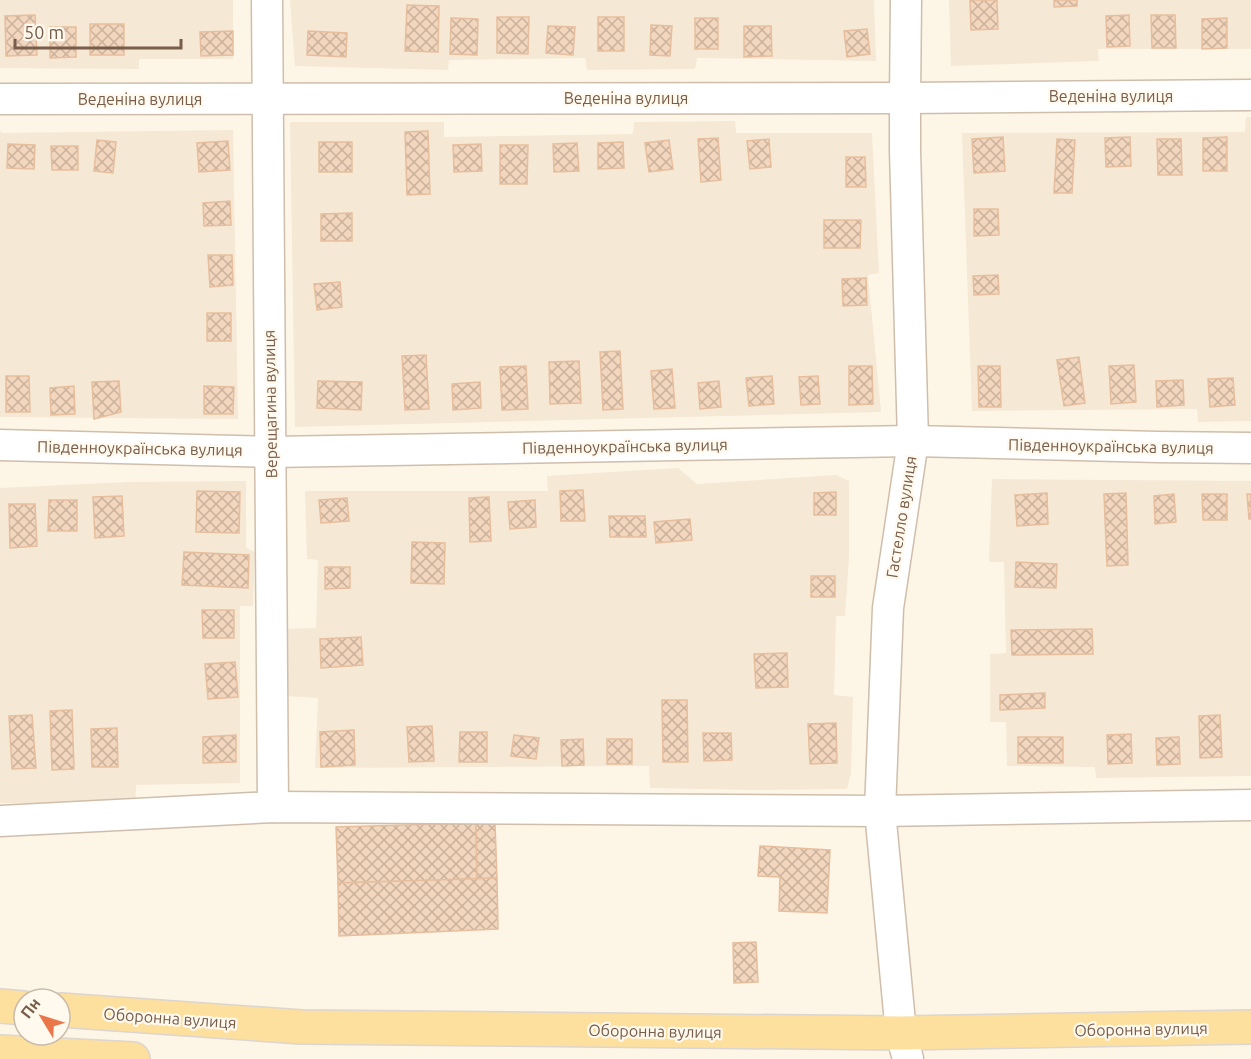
<svg xmlns="http://www.w3.org/2000/svg" width="1251" height="1059" viewBox="0 0 1251 1059" font-family="Ubuntu,sans-serif">
<style>
.residential{fill:#f5e8d5}
.building{fill:url(#building-cross-hatch);stroke:#e7be9d;stroke-width:1.5}
.lines{fill:none;stroke-linecap:round;stroke-linejoin:round}
.minor-casing{stroke:#cfbeac;stroke-width:33}
.major-casing{stroke:#dcd5d0;stroke-width:36}
.minor{stroke:#fff;stroke-width:30}
.major{stroke:#fddf9e;stroke-width:33}
.labels{text-anchor:middle;stroke-width:4.5;stroke-linejoin:round;paint-order:stroke}
.street-label{font-size:16px;fill:#785d4a;stroke:#fff9ee}
</style>
<defs>
<pattern id="building-cross-hatch" width="8" height="8" patternUnits="userSpaceOnUse" patternTransform="scale(1.5)"><rect width="8" height="8" fill="#f3d6be"/><path d="M0 0l8 8M0 8l8-8" fill="none" stroke="#cab19c"/></pattern>
</defs>
<rect width="100%" height="100%" fill="#fdf6e7"/>
<g class="residential">
<path d="M0,0H233V59H139V69L0,68Z"/>
<path d="M290,0H874L876,61L697,58L695,69L587,70L585,58L449,60L448,70L295,66Z"/>
<path d="M949,0H1251V49H1098L1099,61L951,66Z"/>
<path d="M1246,117H1251V421L1198,422L1197,409L972,411L962,133L1245,132Z"/>
<path d="M735,121L736,133H872L879,273L868,275L881,412L295,427L290,122H444V137L633,134L634,122Z"/>
<path d="M0,130L1,133L233,130L238,419L0,417Z"/>
<path d="M678,468L697,484L836,475L849,481V557L845,616H836L834,695L853,697L851,773L847,789L753,790L650,788L649,766L315,768L318,698L285,696L283,629L316,628L318,560L307,559L305,491H548L547,476Z"/>
<path d="M992,479L1251,481V776L1096,778L1095,767L1007,766L1006,722H990V654L1006,653L1004,562H989Z"/>
<path d="M246,481V548L255,552L253,606H240V783L136,785L135,804L0,803V488L129,482Z"/>
</g>
<g class="building">
<path d="M970,0H997L998,29L971,30Z"/>
<path d="M1054,0H1077V6L1054,7Z"/>
<path d="M407,5L439,6L438,52L405,51Z"/>
<path d="M35,15L37,55L6,56L5,16Z"/>
<path d="M1129,15L1130,46L1107,47L1106,16Z"/>
<path d="M1151,15H1175L1176,48H1152Z"/>
<path d="M497,17H529L528,54L497,53Z"/>
<rect x="598" y="17" width="26" height="34"/>
<path d="M451,18L478,19L477,55L450,54Z"/>
<rect x="695" y="18" width="23" height="31"/>
<path d="M1227,18V48L1202,49V19Z"/>
<rect x="90" y="24" width="34" height="31"/>
<path d="M651,25L672,26L670,56L650,55Z"/>
<path d="M548,26L575,27L573,55L546,53Z"/>
<path d="M744,26H771L772,56L744,57Z"/>
<path d="M50,27H76V57L50,58Z"/>
<path d="M867,29L870,54L847,57L844,31Z"/>
<path d="M233,31V55L201,56L200,32Z"/>
<path d="M308,31L347,33L346,57L307,55Z"/>
<path d="M428,131L430,194L407,195L405,132Z"/>
<path d="M1003,137L1005,171L974,173L972,139Z"/>
<path d="M1130,137L1131,166L1106,167L1105,138Z"/>
<path d="M1227,137V171H1203V138Z"/>
<path d="M718,138L721,180L701,182L698,139Z"/>
<path d="M769,139L771,167L750,169L747,141Z"/>
<path d="M1057,139L1075,140L1072,193H1054Z"/>
<path d="M1157,139H1181L1182,175H1158Z"/>
<path d="M97,140L116,142L113,173L94,171Z"/>
<path d="M669,140L673,169L649,172L645,143Z"/>
<path d="M228,141L230,170L199,172L197,143Z"/>
<rect x="319" y="142" width="33" height="30"/>
<path d="M623,142L624,168L598,169V143Z"/>
<path d="M577,143L579,171L554,172L553,144Z"/>
<path d="M8,144L35,145L34,169L7,168Z"/>
<path d="M481,144L482,171L454,172L453,145Z"/>
<path d="M500,145H528L527,184H500Z"/>
<path d="M51,146H78V170H52Z"/>
<path d="M846,157H865L866,187H846Z"/>
<path d="M230,201L231,225L204,226L203,203Z"/>
<path d="M974,209H998L999,235L974,236Z"/>
<path d="M352,213V241H321V214Z"/>
<path d="M824,220H861L860,248H824Z"/>
<path d="M208,255H232L233,285L210,287Z"/>
<path d="M998,275L999,294L974,295L973,276Z"/>
<path d="M866,278L867,305L843,306L842,279Z"/>
<path d="M340,282L342,307L317,310L314,284Z"/>
<rect x="207" y="313" width="24" height="28"/>
<path d="M620,351L623,409L603,410L600,352Z"/>
<path d="M426,355L429,409L405,410L402,356Z"/>
<path d="M1079,357L1085,403L1064,406L1057,360Z"/>
<path d="M579,361L581,403L550,404L549,362Z"/>
<path d="M1134,365L1136,402L1111,404L1109,366Z"/>
<path d="M526,366L528,409L502,410L500,367Z"/>
<path d="M849,366H872L873,404L849,405Z"/>
<path d="M978,366H1000L1001,407H979Z"/>
<path d="M672,369L675,408L654,409L651,371Z"/>
<path d="M6,376H29L30,412H6Z"/>
<path d="M772,376L774,404L749,406L746,378Z"/>
<path d="M818,376L820,404L801,405L799,377Z"/>
<path d="M1233,378L1235,405L1210,407L1208,379Z"/>
<path d="M1183,380L1184,405L1157,407L1156,381Z"/>
<path d="M119,381L121,412L94,419L92,382Z"/>
<path d="M318,381L362,382L361,410L317,408Z"/>
<path d="M719,381L721,407L700,409L698,383Z"/>
<path d="M480,382L481,408L453,410L452,384Z"/>
<path d="M74,386L75,414L51,415L50,388Z"/>
<path d="M204,386L234,387L233,414H204Z"/>
<path d="M583,490L585,521H561L560,491Z"/>
<path d="M197,491L240,492L239,533L196,532Z"/>
<path d="M836,492V515H814V493Z"/>
<path d="M1047,493L1048,524L1017,526L1015,495Z"/>
<path d="M1126,493L1128,565L1107,566L1104,494Z"/>
<path d="M1174,494L1176,522L1155,524L1154,496Z"/>
<path d="M1202,494H1227V520H1203Z"/>
<path d="M1247,494H1251V519H1249Z"/>
<path d="M122,496L124,536L95,538L93,497Z"/>
<path d="M489,497L491,541L470,542L469,498Z"/>
<path d="M347,498L349,521L321,523L319,500Z"/>
<path d="M49,500H77V531H48Z"/>
<path d="M535,500L536,527L510,529L508,502Z"/>
<path d="M9,504H35L37,546L10,548Z"/>
<path d="M609,516H645L646,537H610Z"/>
<path d="M690,519L692,540L656,543L654,522Z"/>
<path d="M412,542L445,543L444,584L411,583Z"/>
<path d="M184,552L249,555L248,588L182,585Z"/>
<path d="M1016,562L1057,564L1056,588L1015,587Z"/>
<path d="M325,567H350V588L325,589Z"/>
<rect x="811" y="576" width="24" height="21"/>
<path d="M202,610H234V638H203Z"/>
<path d="M1092,629L1093,654L1012,655L1011,630Z"/>
<path d="M361,637L363,665L321,668L320,639Z"/>
<path d="M787,653L788,687L756,688L754,654Z"/>
<path d="M235,662L238,697L208,699L205,664Z"/>
<path d="M1045,693V708L1000,710V695Z"/>
<path d="M662,700H687L688,762H663Z"/>
<path d="M72,710L74,769L52,770L50,711Z"/>
<path d="M32,715L36,768L12,769L9,716Z"/>
<path d="M1220,715L1222,757L1200,758L1199,716Z"/>
<path d="M836,723L837,763L810,764L808,724Z"/>
<path d="M432,726L434,761L409,762L407,727Z"/>
<path d="M117,728L118,767H92L91,729Z"/>
<path d="M354,730L355,765L321,767L320,732Z"/>
<path d="M460,732H487V762H459Z"/>
<path d="M703,733H731L732,760L704,761Z"/>
<path d="M1131,734L1132,763L1108,764L1107,735Z"/>
<path d="M236,735V762L203,763V737Z"/>
<path d="M514,735L539,738L536,759L511,756Z"/>
<rect x="1018" y="737" width="45" height="26"/>
<path d="M1179,737L1180,764L1157,765L1156,738Z"/>
<path d="M583,739L584,765L562,766L561,740Z"/>
<rect x="607" y="739" width="25" height="25"/>
<path d="M476,823L477,879L338,883L336,827Z"/>
<path d="M476,823H495L497,878L477,879Z"/>
<path d="M760,846L830,850L827,913L779,911L780,877L758,876Z"/>
<path d="M497,878L498,929L339,936L338,883Z"/>
<path d="M756,942L758,982L734,983L733,943Z"/>
</g>
<g class="lines">
<defs>
<g id="minor">
<path d="M267,0L273,807"/>
<path d="M906,0L905,98V150L913,441L888,608L880,811L901,1033L908,1059"/>
<path d="M0,99L905,98L1251,95"/>
<path d="M0,445L271,452L913,441L1158,447L1251,448"/>
<path d="M0,821L273,807L880,811L1251,805"/>
</g>
<g id="major">
<path d="M0,1006L24,1008"/>
<path d="M60,1010L302,1027L901,1033L1251,1027"/>
<path d="M0,1052L133,1059"/>
</g>
</defs>
<use href="#minor" class="minor-casing"/>
<use href="#major" class="major-casing"/>
<use href="#minor" class="minor"/>
<use href="#major" class="major"/>
</g>
<g class="labels">
<g class="street-label">
<text x="1111" y="102">Веденіна вулиця</text>
<text x="626" y="104">Веденіна вулиця</text>
<text x="140" y="105">Веденіна вулиця</text>
<text transform="translate(270 404) rotate(-91)" y="6">Верещагина вулиця</text>
<text transform="translate(625 446) rotate(-1)" y="6">Південноукраїнська вулиця</text>
<text transform="translate(1111 446) rotate(1)" y="6">Південноукраїнська вулиця</text>
<text transform="translate(140 448) rotate(1)" y="6">Південноукраїнська вулиця</text>
<text transform="translate(901 517) rotate(-81)" y="6">Гастелло вулиця</text>
<text transform="translate(170 1018) rotate(4)" y="6">Оборонна вулиця</text>
<text transform="translate(1141 1029) rotate(-1)" y="6">Оборонна вулиця</text>
<text transform="translate(655 1031) rotate(1)" y="6">Оборонна вулиця</text>
</g>
</g>
<g transform="translate(42 1017) rotate(308)"><circle r="28" fill="#fff9ee" stroke="#c9bbac" stroke-width="1.5"/>
<path d="M0-4.5L10 22L0 15L-10 22Z" fill="#ea7749"/>
<text y="-9" font-size="16" font-weight="bold" text-anchor="middle" fill="#785d4a">Пн</text>
</g>
<path d="M15 39v9h166v-9" fill="none" stroke="#785d4a" stroke-width="3"/>
<text x="24" y="39" font-size="18" fill="#785d4a" stroke="#fff9ee" stroke-width="4.5" paint-order="stroke">50 m</text>
</svg>
